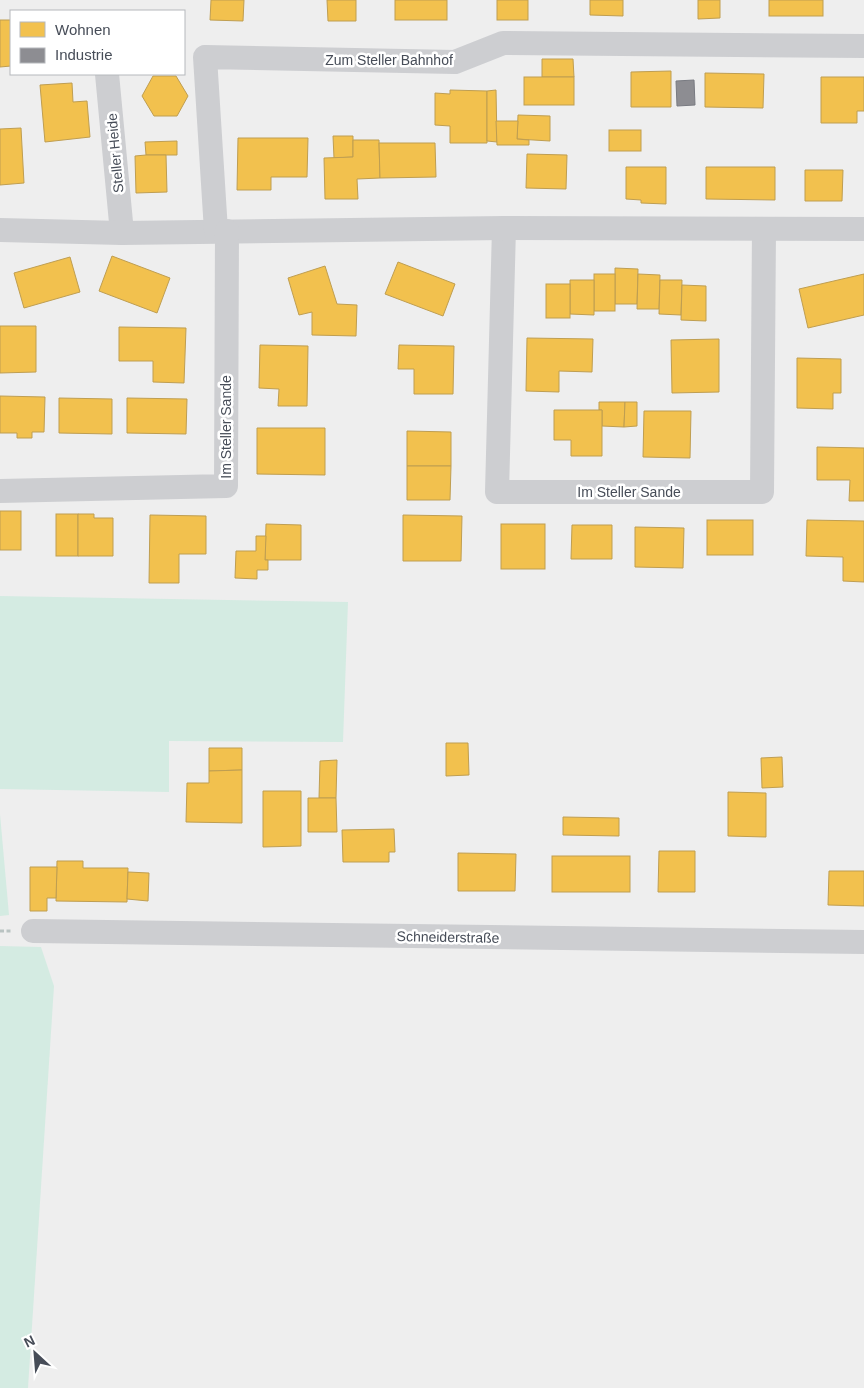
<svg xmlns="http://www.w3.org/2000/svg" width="864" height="1388" viewBox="0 0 864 1388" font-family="Helvetica,sans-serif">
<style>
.green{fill:#d4ebe2}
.homes{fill:#f2c14e;stroke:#bf9e51}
.industry{fill:#8d8d92;stroke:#787a81}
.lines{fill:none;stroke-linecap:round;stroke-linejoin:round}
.path{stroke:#b9c3c2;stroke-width:3;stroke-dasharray:4 2.5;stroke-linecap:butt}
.street{stroke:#cdced1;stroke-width:24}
.labels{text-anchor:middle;stroke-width:5;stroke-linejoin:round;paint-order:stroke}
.street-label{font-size:14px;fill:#474d58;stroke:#fff}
</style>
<rect width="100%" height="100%" fill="#eee"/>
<g class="green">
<path d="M0,596L348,602L343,742L169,741V792L0,789Z"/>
<path d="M0,814L9,915L0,916Z"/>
<path d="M0,946L41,947L54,986L28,1388H0Z"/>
</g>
<g class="homes">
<path d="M211,0H244L243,21L210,20Z"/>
<path d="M327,0H356V21H328Z"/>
<rect x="395" y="0" width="52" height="20"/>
<rect x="497" y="0" width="31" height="20"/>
<path d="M590,0H623V16L590,15Z"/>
<path d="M698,0H720V18L698,19Z"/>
<rect x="769" y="0" width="54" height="16"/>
<path d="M0,20H11V66L0,67Z"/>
<path d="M542,59H573L574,77H542Z"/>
<path d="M671,71V107H631V72Z"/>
<path d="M705,73L764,74L763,108L705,107Z"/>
<path d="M153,76H176L188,96L177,116H154L142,96Z"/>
<rect x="524" y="77" width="50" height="28"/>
<path d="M821,77H864V111H857V123H821Z"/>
<path d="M72,83L73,102L87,101L90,137L45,142L40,85Z"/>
<path d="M450,90L487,91V143H450V126L435,125V93L450,94Z"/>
<path d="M496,90L497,142L487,141V91Z"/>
<path d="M518,115L550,116V141L517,139Z"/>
<path d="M496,121H518L517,139L529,140V145H497Z"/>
<path d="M21,128L24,183L0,185V129Z"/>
<rect x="609" y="130" width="32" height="21"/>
<path d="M333,136H353V157L334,158Z"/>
<path d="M238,138H308L307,177H271V190H237Z"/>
<path d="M353,140H379L380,178L357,179L358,199H325L324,158L353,157Z"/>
<path d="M177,141V155H146L145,142Z"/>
<path d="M379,143H435L436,177L380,178Z"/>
<path d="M527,154L567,155L566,189L526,188Z"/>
<path d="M146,155H166L167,192L136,193L135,156Z"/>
<path d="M626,167H666V204L641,203V200L626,199Z"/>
<path d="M706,167H775V200L706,199Z"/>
<path d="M805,170H843L842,201H805Z"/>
<path d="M112,256L170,278L157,313L99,291Z"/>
<path d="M70,257L80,292L24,308L14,273Z"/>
<path d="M398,262L455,284L443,316L385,294Z"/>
<path d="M325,266L337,304L357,305L356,336L312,335V312L299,315L288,278Z"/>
<path d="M615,268L638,269L637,304H615Z"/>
<rect x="594" y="274" width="21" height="37"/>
<path d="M638,274L660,275L659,309H637Z"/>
<path d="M864,274V315L808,328L799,289Z"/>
<path d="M570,280H594V315L570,314Z"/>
<path d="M660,280H682L681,315L659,314Z"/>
<rect x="546" y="284" width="24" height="34"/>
<path d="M682,285L706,286V321L681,320Z"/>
<path d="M0,326H36V372L0,373Z"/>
<path d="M119,327L186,328L184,383L153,382V361H119Z"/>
<path d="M527,338L593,339L592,372L559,371V392L526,391Z"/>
<path d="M719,339V392L672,393L671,340Z"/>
<path d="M260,345L308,346L307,406H278L279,389L259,388Z"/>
<path d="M399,345L454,346L453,394H414V369H398Z"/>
<path d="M797,358L841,359V393H833V409L797,408Z"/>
<path d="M0,396L45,397L44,432H32V438H17V433H0Z"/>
<path d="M59,398L112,399V434L59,433Z"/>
<path d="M127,398L187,399L186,434L127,433Z"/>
<path d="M599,402H625L624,427L602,426V410H599Z"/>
<path d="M625,402H637V426L624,427Z"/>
<path d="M554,410H602V456H571V440H554Z"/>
<path d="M644,411H691L690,458L643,457Z"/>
<path d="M257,428H325V475L257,474Z"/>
<path d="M407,431L451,432V466H407Z"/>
<path d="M817,447L864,448V501H849L850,480H817Z"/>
<path d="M407,466H451L450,500H407Z"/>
<rect x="0" y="511" width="21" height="39"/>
<rect x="56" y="514" width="22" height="42"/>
<path d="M78,514H94V518H113V556H78Z"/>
<path d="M150,515L206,516V554H179V583H149Z"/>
<path d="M403,515L462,516L461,561H403Z"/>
<rect x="707" y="520" width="46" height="35"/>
<path d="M807,520L864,521V582L843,581V557L806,556Z"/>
<path d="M266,524L301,525V560H265Z"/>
<rect x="501" y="524" width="44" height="45"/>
<path d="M572,525H612V559H571Z"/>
<path d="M635,527L684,528L683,568L635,567Z"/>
<path d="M256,536H266L265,560H268V570H257V579L235,578L236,551H256Z"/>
<path d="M446,743H468L469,775L446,776Z"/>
<path d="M209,748H242V770L209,771Z"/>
<path d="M782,757L783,787L762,788L761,758Z"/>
<path d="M337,760L336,798H319L320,761Z"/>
<path d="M242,770V823L186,822L187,783H209V771Z"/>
<path d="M263,791H301V846L263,847Z"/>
<path d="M728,792L766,793V837L728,836Z"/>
<path d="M308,798H336L337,832H308Z"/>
<path d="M563,817L619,818V836L563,835Z"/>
<path d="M394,829L395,852H389V862H343L342,830Z"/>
<path d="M659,851H695V892H658Z"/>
<path d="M458,853L516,854L515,891H458Z"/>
<rect x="552" y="856" width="78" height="36"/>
<path d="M57,861H83V868H128L127,902L56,901Z"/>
<path d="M30,867H57L56,898H47V911H30Z"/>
<path d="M829,871H864V906L828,905Z"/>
<path d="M128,872L149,873L148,901L127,899Z"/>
</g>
<path class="industry" d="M694,80L695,105L677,106L676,81Z"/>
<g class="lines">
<path class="path" d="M0,931H12"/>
<g class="street">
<path d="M107,74L122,233"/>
<path d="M504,228L497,492H762L764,229"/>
<path d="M0,230L122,233L504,228L864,229"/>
<path d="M216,231L205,57L455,62L503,43L864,46"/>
<path d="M0,491L226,486L227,231"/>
<path d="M33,931L864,942"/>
</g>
</g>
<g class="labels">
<g class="street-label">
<text x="389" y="65">Zum Steller Bahnhof</text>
<text transform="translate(115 153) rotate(-95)" y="5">Steller Heide</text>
<text transform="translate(226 427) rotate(-90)" y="5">Im Steller Sande</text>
<text x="629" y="497">Im Steller Sande</text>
<text transform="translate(448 937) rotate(1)" y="5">Schneiderstraße</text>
</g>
</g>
<rect x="10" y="10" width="175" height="65" fill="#ffffff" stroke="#b5b8bc"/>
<rect x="20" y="22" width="25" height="15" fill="#f2c14e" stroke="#b5b8bc"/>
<text x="55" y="35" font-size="15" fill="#474d58">Wohnen</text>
<rect x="20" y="48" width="25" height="15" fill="#8d8d92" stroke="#b5b8bc"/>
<text x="55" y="60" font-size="15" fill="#474d58">Industrie</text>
<g transform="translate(35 1353) rotate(334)" stroke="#ffffff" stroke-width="4" paint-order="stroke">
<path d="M0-4L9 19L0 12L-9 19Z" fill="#474d58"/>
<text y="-8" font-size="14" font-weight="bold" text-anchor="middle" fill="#474d58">N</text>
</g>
</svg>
